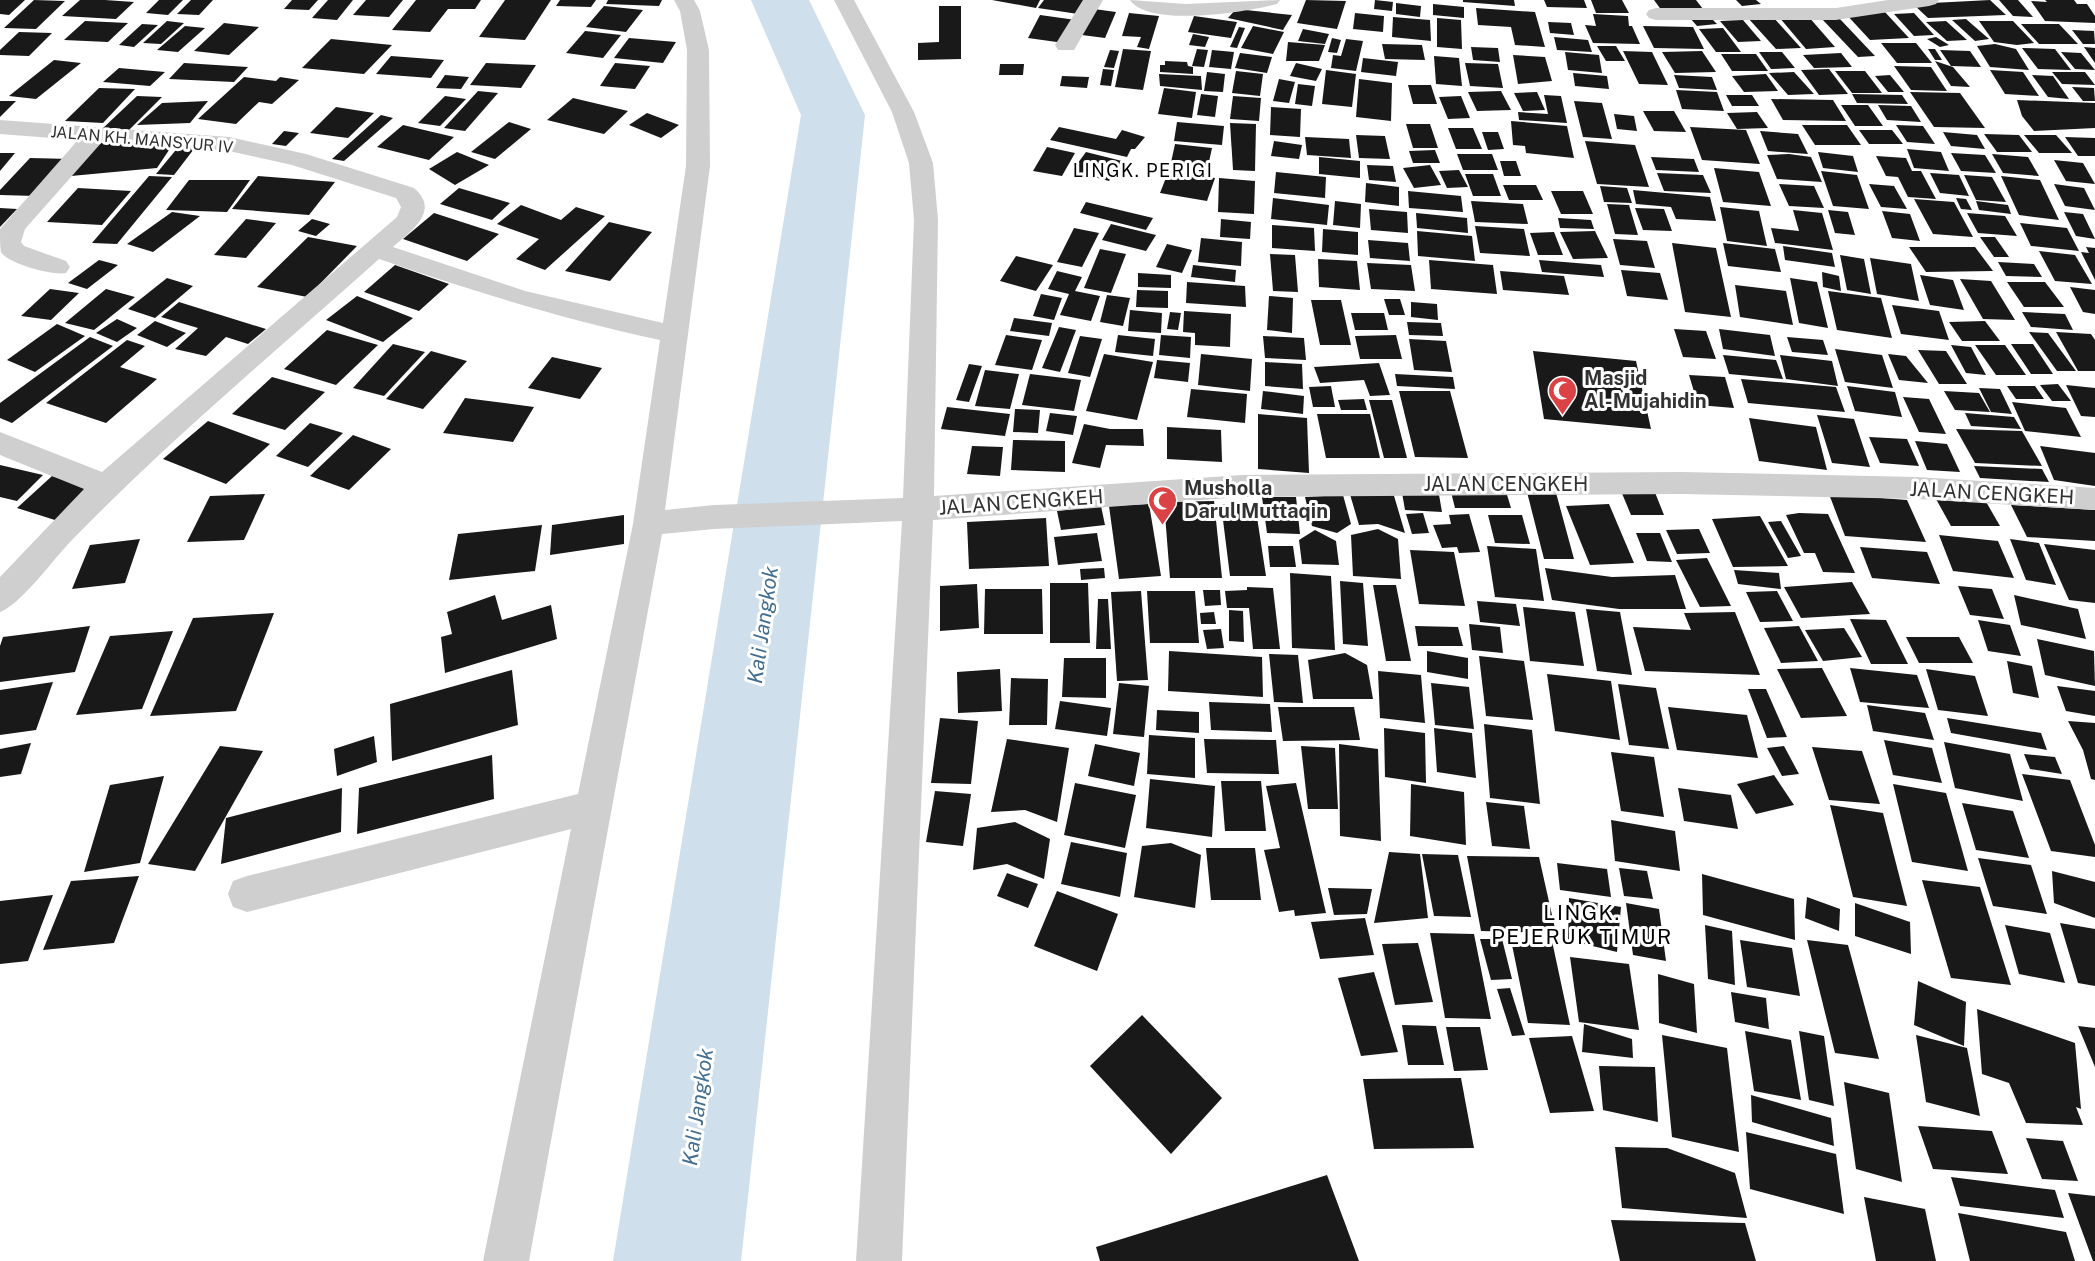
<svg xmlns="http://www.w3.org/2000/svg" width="2095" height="1261" viewBox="0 0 2095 1261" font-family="'Public Sans',sans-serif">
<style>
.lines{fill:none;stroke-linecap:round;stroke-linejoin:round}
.river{fill:#cfdfeb;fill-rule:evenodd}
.building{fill:#191919}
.street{fill:#cfcfcf;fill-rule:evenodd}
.labels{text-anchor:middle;stroke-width:6;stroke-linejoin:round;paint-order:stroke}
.far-street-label{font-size:16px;fill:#323232;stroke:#fff}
.far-neighbourhood-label{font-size:18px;letter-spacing:1.5px;fill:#000;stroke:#fff}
.poi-label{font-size:20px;font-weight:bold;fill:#323232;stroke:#fff;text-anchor:start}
.street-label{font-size:20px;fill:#323232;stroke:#fff}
.water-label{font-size:21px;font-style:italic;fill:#446f90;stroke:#fff}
.neighbourhood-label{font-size:21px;letter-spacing:1.5px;fill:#000;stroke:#fff}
</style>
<rect width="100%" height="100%" fill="#fff"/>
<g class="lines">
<path class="river" d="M751,0H809L865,115L741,1261H613L801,115Z"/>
</g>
<g class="building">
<path d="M0,0H25L9,15L0,14Z"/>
<path d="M34,0L65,1L36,29L4,28Z"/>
<path d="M80,0H105L134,2L116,19L62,16Z"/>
<path d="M159,0H183L168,15L146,13Z"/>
<path d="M191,0H213L199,15L177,14Z"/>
<path d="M292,0H318L309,10L284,9Z"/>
<path d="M328,0H353L337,20L312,18Z"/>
<path d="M366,0H403L389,17L353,15Z"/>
<path d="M416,0H481L475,9H448L430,32L392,30Z"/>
<path d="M505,0H551L525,40L479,37Z"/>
<path d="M560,0H596L591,7L556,6Z"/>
<path d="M608,0H662L659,6L606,4Z"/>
<path d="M992,0H1040L1036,8Z"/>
<path d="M1044,0H1086L1078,14L1038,8Z"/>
<path d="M1306,0L1346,1L1337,29L1297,23Z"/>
<path d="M1375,0L1393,2L1392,11L1374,9Z"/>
<path d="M1463,0H1514L1515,6L1463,2Z"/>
<path d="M1544,0H1584L1587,8L1547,7Z"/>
<path d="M1591,0H1622L1629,13H1596Z"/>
<path d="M1654,0H1696L1703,9L1662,11Z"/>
<path d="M1736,0H1756L1761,4L1742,6Z"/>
<path d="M1990,0L2006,15L1928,18L1913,4Z"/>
<path d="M1999,0H2018L2033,17L2013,16Z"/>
<path d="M2045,0H2074L2077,4H2087L2095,16V23L2045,21L2031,1L2047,2Z"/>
<path d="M1396,3L1421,6L1420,17L1396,14Z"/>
<path d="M1433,4L1464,7V18L1433,15Z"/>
<path d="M604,6L643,10L626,32L586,27Z"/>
<path d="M939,6H961V59L918,60V43L939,42Z"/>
<path d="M1476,8L1535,12L1545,47L1515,45L1511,27L1478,25Z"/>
<path d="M1094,9L1116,12L1105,38L1082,35Z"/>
<path d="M1236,9L1292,15L1283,30L1228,18Z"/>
<path d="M1884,11L1909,38L1870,40L1845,13Z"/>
<path d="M1129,13L1159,16L1149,49L1137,47L1141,37L1122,36Z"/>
<path d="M1355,13L1384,16L1383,32L1353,29Z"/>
<path d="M1914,13L1934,35L1914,36L1894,14Z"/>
<path d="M1593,14L1628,16L1629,26H1632L1640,44L1593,43L1585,25L1596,26Z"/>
<path d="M1040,15L1076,20L1064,43L1028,38Z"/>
<path d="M1194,16L1237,22L1231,38L1188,32Z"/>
<path d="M1709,16L1717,24L1697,26L1690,18Z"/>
<path d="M1772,16L1801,48L1776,49L1748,18Z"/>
<path d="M1808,16L1835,47L1806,49L1779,17Z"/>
<path d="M1393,17L1430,20L1431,41L1392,37Z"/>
<path d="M1437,18L1461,20L1462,49L1437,47Z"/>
<path d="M1839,18L1875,56L1858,57L1822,19Z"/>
<path d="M1966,19L1989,39L1975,41L1952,20Z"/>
<path d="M1743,20L1761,41L1738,42L1720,21Z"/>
<path d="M85,21L128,23L108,42L64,40Z"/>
<path d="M167,21L184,23L161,44L143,43Z"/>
<path d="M1946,21L1967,40L1947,41L1926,22Z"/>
<path d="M1979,21H2013L2034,43L2017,45L1994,42Z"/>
<path d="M1548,22L1571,23L1574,35L1550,33Z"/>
<path d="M224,23L259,27L229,55L194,51Z"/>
<path d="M142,24L158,25L134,47L119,45Z"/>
<path d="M2021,24H2059L2078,44H2039Z"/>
<path d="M185,26L205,28L178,52L157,50Z"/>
<path d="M1253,26L1284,32L1273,54L1241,48Z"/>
<path d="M1643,26L1693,27L1704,49L1654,48Z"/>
<path d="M1239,27L1245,28L1237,48L1230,47Z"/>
<path d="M1723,28L1741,52H1716L1699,29Z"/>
<path d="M1303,29L1329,34L1325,44L1298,41Z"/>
<path d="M2072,30L2094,31L2095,44H2083Z"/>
<path d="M585,31L621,35L603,58L566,53Z"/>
<path d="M19,32L52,33L29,56L0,55V50Z"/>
<path d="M1193,34L1209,37L1205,47L1189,45Z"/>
<path d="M1554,37L1588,40L1592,52L1557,50Z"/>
<path d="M1936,37L1949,45L1940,47L1927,39Z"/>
<path d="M629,38L676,42L663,63L614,58Z"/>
<path d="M1332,38L1341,40L1337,53L1328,52Z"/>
<path d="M331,39L392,45L364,74L302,68Z"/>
<path d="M1346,39L1363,41L1356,71L1331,68L1333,55L1341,56Z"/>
<path d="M1288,42L1325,45L1319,61H1286Z"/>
<path d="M1881,43H1916L1932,63H1897Z"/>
<path d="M1382,44L1422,45L1425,60L1385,59Z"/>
<path d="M1995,44L2016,49L2029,70L1990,67L1977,46Z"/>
<path d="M1597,46H1616L1625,61H1606Z"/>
<path d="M1471,47L1498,48L1500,62L1473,60Z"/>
<path d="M2084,47L2095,48V63Z"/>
<path d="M2022,48L2055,49L2071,70L2038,69Z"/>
<path d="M1123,49L1151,51L1143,90L1115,87Z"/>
<path d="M1197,49L1208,50L1204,67L1192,66Z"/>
<path d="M1928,49H1935L1942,60H1935Z"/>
<path d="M1110,50L1119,51L1114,68L1104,67Z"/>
<path d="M1212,50L1234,52L1231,69L1209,67Z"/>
<path d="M1940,50L1970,51L1981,67L1951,66Z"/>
<path d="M1623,51L1652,52L1668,85L1639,84Z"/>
<path d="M1702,51L1716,72L1675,73L1662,52Z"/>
<path d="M1565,52L1599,55L1602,73L1568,70Z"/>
<path d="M1759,52H1782L1795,68L1771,69Z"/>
<path d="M2061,52L2081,53L2095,70L2075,69Z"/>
<path d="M1240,53L1272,57L1267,73L1235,68Z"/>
<path d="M1841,53L1852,67L1814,68L1803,55Z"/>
<path d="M1721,54H1756L1768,71H1732Z"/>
<path d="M1513,55L1545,57L1552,81L1518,84Z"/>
<path d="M391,56L444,60L431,78L376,74Z"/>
<path d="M1434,56L1459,58L1462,86L1436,84Z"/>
<path d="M1363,58L1398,62L1396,76L1361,72Z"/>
<path d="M54,60L81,63L36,99L9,96Z"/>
<path d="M1165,61L1187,62L1188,66L1193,67V74L1160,72V65H1165Z"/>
<path d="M1935,61L1953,67L1970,87L1951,86Z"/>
<path d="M184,63L248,67L234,82L169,79Z"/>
<path d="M486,63L536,65L521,88L470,85Z"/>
<path d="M615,63L650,66L635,89L600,86Z"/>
<path d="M1296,63L1322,69L1316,81L1290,76Z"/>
<path d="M1465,63L1498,64L1503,88L1470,86Z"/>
<path d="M1000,64H1024L1023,75H999Z"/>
<path d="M1894,66L1931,67L1947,91L1911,90Z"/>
<path d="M119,68L165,72L150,86L103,82Z"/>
<path d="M1103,69L1114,70L1111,86L1100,85Z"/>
<path d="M1829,69L1848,94L1819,95L1801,70Z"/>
<path d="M1326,70L1356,74L1352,107L1322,104Z"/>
<path d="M1990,70L2023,72L2039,96L2005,94Z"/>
<path d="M1236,71L1263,74L1260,96L1232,93Z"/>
<path d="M1835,71H1865L1882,93H1852Z"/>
<path d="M1207,72L1225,74L1223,92L1204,91Z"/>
<path d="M1794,72L1814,94L1788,95L1769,73Z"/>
<path d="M2052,72H2085L2095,85L2062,84Z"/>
<path d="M1573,73L1607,76L1609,89L1575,86Z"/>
<path d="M1159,74L1201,76L1202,90L1160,86Z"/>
<path d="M1766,74L1778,91L1744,92L1732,76Z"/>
<path d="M445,75L469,77L461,89L436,88Z"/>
<path d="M1674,75L1712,77L1717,90L1679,88Z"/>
<path d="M1890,75L1904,92H1888L1875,76Z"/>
<path d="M2032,75L2053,76L2069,99L2048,97Z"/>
<path d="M1062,76L1089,77L1087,88L1060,86Z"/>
<path d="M244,77L276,81L280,77L299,80L272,104L259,102L236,124L198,119Z"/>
<path d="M1279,79L1295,82L1289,103L1273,101Z"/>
<path d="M1359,79L1392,83L1391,121L1356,117Z"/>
<path d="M1298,84L1315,86L1312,106L1295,104Z"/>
<path d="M1408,85H1431L1437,104H1413Z"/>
<path d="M2072,87L2094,88L2095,101H2083Z"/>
<path d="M99,88L135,89L103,123L65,121Z"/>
<path d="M1164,88L1196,92L1192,118L1158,114Z"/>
<path d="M1676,90L1717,92L1724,111L1682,109Z"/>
<path d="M478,91L498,93L465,131L444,128Z"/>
<path d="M1501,91L1511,110L1477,111L1468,92Z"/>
<path d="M1537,92L1545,110L1523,111L1514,93Z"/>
<path d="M1910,92L1960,93L1985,128L1934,127Z"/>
<path d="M1201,94L1218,96L1215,117L1197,115Z"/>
<path d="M1852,94L1902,95L1908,104L1857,103Z"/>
<path d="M1544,95L1561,96L1567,123L1519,120L1518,112L1548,114Z"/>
<path d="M1726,95H1752L1759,106H1732Z"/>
<path d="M137,96L162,97L128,131L101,130Z"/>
<path d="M445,96L466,99L440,126L418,123Z"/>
<path d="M1233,96L1261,98L1259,121L1230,119Z"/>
<path d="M1461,96L1470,118L1448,119L1439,97Z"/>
<path d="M573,98L628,111L604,134L547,120Z"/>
<path d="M1771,99L1833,100L1846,121L1783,120Z"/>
<path d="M2017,100L2095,103V128L2034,131L2022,116Z"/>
<path d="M0,101H16L0,117Z"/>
<path d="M208,101L190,123L137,125L162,103Z"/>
<path d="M1574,101L1602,103L1612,139L1583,137Z"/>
<path d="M1841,105H1868L1883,126H1855Z"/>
<path d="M1878,105L1911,106L1921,122L1887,120Z"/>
<path d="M336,107L374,113L348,138L310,133Z"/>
<path d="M1271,107L1301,109L1300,137L1270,135Z"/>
<path d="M1643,111H1674L1686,132L1654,131Z"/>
<path d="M1757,112L1768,128L1737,129L1727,113Z"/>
<path d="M647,113L679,125L661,138L629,125Z"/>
<path d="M1614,114L1634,116L1637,131L1617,129Z"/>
<path d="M381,115L393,118L344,161L332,159Z"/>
<path d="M1511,121L1567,126L1574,158L1526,153L1525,146L1513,145Z"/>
<path d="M509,122L531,129L495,159L471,152Z"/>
<path d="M1177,122L1224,126L1222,145L1174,141Z"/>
<path d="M1230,123L1256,124L1255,171L1233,170Z"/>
<path d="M1406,124H1430L1438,148H1413Z"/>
<path d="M403,125L454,137L429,160L377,147Z"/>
<path d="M1802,125H1847L1861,145H1815Z"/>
<path d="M1896,125L1923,126L1935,144L1907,142Z"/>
<path d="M1059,127L1116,139L1122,130L1145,137L1135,149H1131L1127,157L1050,140Z"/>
<path d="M1690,127L1746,130L1760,164L1702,160Z"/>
<path d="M1448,128H1473L1482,149H1456Z"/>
<path d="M1859,130H1892L1903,144H1869Z"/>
<path d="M284,131L299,133L286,146L272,144Z"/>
<path d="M1760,131L1798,134L1808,154L1768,151Z"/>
<path d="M1482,132H1498L1504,149L1488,150Z"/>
<path d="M1943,132L1977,135L1985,149L1951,146Z"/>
<path d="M1984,134L2019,135L2032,152H1997Z"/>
<path d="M1356,135L1385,136L1390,159L1359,158Z"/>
<path d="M2024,135H2056L2072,153H2039Z"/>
<path d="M1305,137L1349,139L1351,158L1307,155Z"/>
<path d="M2065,137L2095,138V156H2078Z"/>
<path d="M1274,141L1302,145L1299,159L1271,156Z"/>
<path d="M1585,141L1635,145L1649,187L1597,184Z"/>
<path d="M100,143L171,147L157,168L71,176Z"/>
<path d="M1175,144L1212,148L1207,171L1170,167Z"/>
<path d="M180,145H197L174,175L156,174Z"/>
<path d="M1047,147L1075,153L1062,176L1033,171Z"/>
<path d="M1907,149L1941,152L1949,171L1914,168Z"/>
<path d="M1435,150L1440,163H1413L1409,151Z"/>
<path d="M457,152L489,165L455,185L429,169Z"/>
<path d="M1086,152L1122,161L1109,181L1072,171Z"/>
<path d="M1818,152L1853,156L1858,172L1823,168Z"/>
<path d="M0,153H15L0,171Z"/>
<path d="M1951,153L1985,155L1996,173L1961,171Z"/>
<path d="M1457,154H1492L1498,170H1463Z"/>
<path d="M1789,154L1811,157L1822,182L1777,179L1767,155Z"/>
<path d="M1992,154L2028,157L2039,176L2003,173Z"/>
<path d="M1876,156L1906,158L1912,171H1921L1936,199L1908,197L1898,177L1886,176Z"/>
<path d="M1319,157L1360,161V178L1319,174Z"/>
<path d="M1651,157L1694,159L1699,172L1656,170Z"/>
<path d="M30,158L71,159L36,196L0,195V190Z"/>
<path d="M2054,160L2083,163L2095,184L2066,181Z"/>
<path d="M1500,161H1516L1521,176H1504Z"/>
<path d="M1367,165L1393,166L1396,182L1369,180Z"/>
<path d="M1430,165L1441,185L1414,188L1403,168Z"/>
<path d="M1714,168L1759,172L1771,206L1723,202Z"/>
<path d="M1169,170L1215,178L1207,201L1160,193Z"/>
<path d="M1459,170L1468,187L1447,188L1439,171Z"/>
<path d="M1821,171L1857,175L1869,209L1833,206Z"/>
<path d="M1276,172L1326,177L1325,198L1274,193Z"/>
<path d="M1657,173L1703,175L1711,193L1664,191Z"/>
<path d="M1930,173L1959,175L1969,196L1940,193Z"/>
<path d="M1465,174H1493L1501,196H1473Z"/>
<path d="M1964,175L1992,177L2006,202L1976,200Z"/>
<path d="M149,176L172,177L117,244L92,243Z"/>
<path d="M258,176L335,182L309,215L232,209Z"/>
<path d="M2001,176L2040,180L2059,220L2019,215Z"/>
<path d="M1219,178L1255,181L1254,214L1218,212Z"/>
<path d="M189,180H250L227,212L166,210Z"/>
<path d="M1366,183L1399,187V206L1365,202Z"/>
<path d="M1779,184L1814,186L1824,208L1789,206Z"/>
<path d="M1869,184L1894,186L1907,209L1881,207Z"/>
<path d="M2054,184L2084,188L2095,210L2065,206Z"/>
<path d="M1503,185H1536L1543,200H1509Z"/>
<path d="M1600,186L1627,188L1632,203L1604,202Z"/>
<path d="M78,188L131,191L102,225L47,222Z"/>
<path d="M459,188L510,203L492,220L440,204Z"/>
<path d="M1633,190L1710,197L1716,221L1676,219L1671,207L1636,204Z"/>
<path d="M1408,191L1461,196L1463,212L1409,208Z"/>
<path d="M1551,191H1583L1593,214H1561Z"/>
<path d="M1273,198L1329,205L1327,225L1271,219Z"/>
<path d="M1956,198L1966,199L1972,210L1961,209Z"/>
<path d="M1914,199L1954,202L1973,237L1933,234Z"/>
<path d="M1335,201L1361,204L1360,228L1333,225Z"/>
<path d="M1471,201L1523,204L1528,224L1475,222Z"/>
<path d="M1976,201L2008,205L2011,214L1979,210Z"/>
<path d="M1086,202L1153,218L1146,230L1080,213Z"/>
<path d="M1607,204L1629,205L1638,235L1615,234Z"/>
<path d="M521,205L561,220L576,207L605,216L545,270L516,259L539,239L497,224Z"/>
<path d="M1720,207L1759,211L1767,246L1727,241Z"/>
<path d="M0,208L17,209L0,227Z"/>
<path d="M1635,208L1664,209L1672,231L1643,230Z"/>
<path d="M1369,209L1407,212L1408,233L1371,230Z"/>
<path d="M1793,210L1822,213L1833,250L1775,243L1771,228L1799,231Z"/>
<path d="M1828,210L1848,212L1855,235L1835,233Z"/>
<path d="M1882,211L1910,214L1920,241L1892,238Z"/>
<path d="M172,212L200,216L153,252L127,244Z"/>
<path d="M2064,212L2083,214L2095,239L2076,236Z"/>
<path d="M434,213L499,234L467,261L403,239Z"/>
<path d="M1416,213L1467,218L1468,233L1417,228Z"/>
<path d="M1967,213L2005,216L2017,236L1978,233Z"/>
<path d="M1558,218L1591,220L1594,229L1560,228Z"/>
<path d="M246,219L276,223L246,258L214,255Z"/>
<path d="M312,219L330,224L316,236L298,231Z"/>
<path d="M1221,219L1251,222L1250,239L1220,237Z"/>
<path d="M609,222L652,232L610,281L565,271Z"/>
<path d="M2020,223L2067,228L2079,251L2031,246Z"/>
<path d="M1111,224L1156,235L1146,251L1102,240Z"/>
<path d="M1272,225L1314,228L1315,251L1272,248Z"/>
<path d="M1475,226L1524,229L1530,256L1480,253Z"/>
<path d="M1074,228L1099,233L1082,267L1057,262Z"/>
<path d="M1323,229L1358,232V255L1322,252Z"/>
<path d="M1417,231L1472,236L1475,261L1418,256Z"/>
<path d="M1595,231L1608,258L1573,259L1560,232Z"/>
<path d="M1554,232L1563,255H1538L1530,233Z"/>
<path d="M308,237L357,246L307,297L257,287Z"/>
<path d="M1980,237H1995L2009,257H1994Z"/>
<path d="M1201,238L1242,242L1241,266L1198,262Z"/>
<path d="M1613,239L1647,241L1655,268L1620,265Z"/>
<path d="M1368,240L1408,243L1410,261L1370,258Z"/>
<path d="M1672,243L1716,248L1731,317L1685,312Z"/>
<path d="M1723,243L1775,249L1781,272L1728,266Z"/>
<path d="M1167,244L1192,250L1182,273L1156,267Z"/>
<path d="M1783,246L1832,253L1835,267L1785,260Z"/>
<path d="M1909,247H1975L1993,271L1926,272Z"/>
<path d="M2086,247L2095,248V280L2081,252L2089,253Z"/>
<path d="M1100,249L1126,254L1111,293L1084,288Z"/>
<path d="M2039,251L2075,255L2092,284L2055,281Z"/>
<path d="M1270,254L1295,255L1298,292L1273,291Z"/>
<path d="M1840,255L1864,259L1871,294L1847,290Z"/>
<path d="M1016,256L1053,265L1036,291L1000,281Z"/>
<path d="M1870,258L1911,264L1919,301L1877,294Z"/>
<path d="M1318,259L1357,261L1360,290L1319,287Z"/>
<path d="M99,260L118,265L87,289L68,283Z"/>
<path d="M1429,260L1493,265L1497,294L1431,289Z"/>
<path d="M1539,260L1601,265L1604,277L1542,272Z"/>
<path d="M1998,262L2034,264L2042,277L2006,276Z"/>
<path d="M1367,263L1411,265L1415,291L1371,289Z"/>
<path d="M395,265L449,284L419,311L364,292Z"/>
<path d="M1193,265L1236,270L1235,282L1191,277Z"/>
<path d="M1621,270L1660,273L1668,300L1627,296Z"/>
<path d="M1057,271L1082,277L1075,291L1100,296L1091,321L1060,315L1069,294L1048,289Z"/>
<path d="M1500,271L1564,276L1569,295L1503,290Z"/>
<path d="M1822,272L1839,276L1841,291L1823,287Z"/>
<path d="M1138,273L1171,275V288L1138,287Z"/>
<path d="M1920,275L1953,280L1964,310L1930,305Z"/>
<path d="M167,278L193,286L155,318L128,309Z"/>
<path d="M1790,278L1817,282L1828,328L1799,323Z"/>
<path d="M1960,279L1991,281L2015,320L1983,319Z"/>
<path d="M1187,282L1245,286L1246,307L1186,303Z"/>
<path d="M2007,282H2045L2064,307H2024Z"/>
<path d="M1735,285L1786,291L1793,325L1740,317Z"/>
<path d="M2070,287L2095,290V314L2083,312Z"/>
<path d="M50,289L79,293L51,320L21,316Z"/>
<path d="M106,289L135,297L94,330L65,323Z"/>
<path d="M1137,290L1168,291V308L1136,307Z"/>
<path d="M1828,291L1881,298L1892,338L1837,330Z"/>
<path d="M1041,294L1062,298L1054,320L1033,316Z"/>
<path d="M1107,295L1130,298L1123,326L1100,322Z"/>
<path d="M357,296L413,318L383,342L326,320Z"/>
<path d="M1269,296L1293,298L1292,333L1267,330Z"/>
<path d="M1384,299H1400L1405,315H1389Z"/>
<path d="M1311,300H1341L1351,345H1320Z"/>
<path d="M179,302L266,329L248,344L226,337L206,356L175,349L198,328L161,317Z"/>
<path d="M1411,302L1437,304L1438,320L1411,317Z"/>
<path d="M1892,305L1939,311L1949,340L1901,334Z"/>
<path d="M1130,310L1162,313L1161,333L1128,331Z"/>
<path d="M1184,311L1231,314L1230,347L1195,345V333L1183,332Z"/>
<path d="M1170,312L1181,313L1178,330L1167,329Z"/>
<path d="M2022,312L2065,314L2073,330L2031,327Z"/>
<path d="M1351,313H1384L1388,330H1355Z"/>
<path d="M1014,318L1052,323L1049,336L1010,331Z"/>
<path d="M117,319L137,328L117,342L96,333Z"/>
<path d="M155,321L186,333L167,347L137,335Z"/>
<path d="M1985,321L2000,341H1962L1949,322Z"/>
<path d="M1407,322L1441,323L1443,336L1409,335Z"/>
<path d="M57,324L85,336L35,372L7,360Z"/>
<path d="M1059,327L1076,330L1060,372L1042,368Z"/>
<path d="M1674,329L1706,331L1716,359L1683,357Z"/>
<path d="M1719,329L1770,335L1775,356L1723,349Z"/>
<path d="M327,330L378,345L336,385L284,369Z"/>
<path d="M2029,332L2048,333L2076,371H2057Z"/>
<path d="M2056,332L2091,334L2095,340V371H2078Z"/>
<path d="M1006,335L1042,340L1032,370L995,365Z"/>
<path d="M1118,335L1155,339L1153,356L1115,352Z"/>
<path d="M1161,335L1191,337L1190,358L1159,355Z"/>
<path d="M1396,335L1402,359H1360L1355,336Z"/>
<path d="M1080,336L1102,339L1090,377L1068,373Z"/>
<path d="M1263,336L1304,338L1306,360L1265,358Z"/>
<path d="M90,337L113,346L12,423L0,418V403Z"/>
<path d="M1787,337L1823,340L1828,355L1792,352Z"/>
<path d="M1409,339L1446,341L1452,372L1414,370Z"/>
<path d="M127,340L145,346L120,367L157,379L106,423L46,403Z"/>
<path d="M393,344L425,352L384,396L353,388Z"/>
<path d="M2011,344H2033L2053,374H2031Z"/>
<path d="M1951,345L1971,347L1986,375L1966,373Z"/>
<path d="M1975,345H2005L2026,375H1996Z"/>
<path d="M1835,349L1882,355L1893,388L1845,382Z"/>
<path d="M1918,350L1946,351L1967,384H1939Z"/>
<path d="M431,351L467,361L423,409L386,399Z"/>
<path d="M1533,351L1636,361L1651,429L1544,419Z"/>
<path d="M1104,354L1153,362L1137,420L1086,411Z"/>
<path d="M1201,354L1252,359L1250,391L1198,385Z"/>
<path d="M1888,354L1906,356L1928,383L1899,380Z"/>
<path d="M1723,355L1776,360L1783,379L1729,374Z"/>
<path d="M1780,355L1832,361L1838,386L1786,379Z"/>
<path d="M552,357L602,368L580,399L528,388Z"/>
<path d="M1157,360L1190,363L1188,382L1154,378Z"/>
<path d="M1265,362L1302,364L1303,389L1265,386Z"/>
<path d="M1379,363L1390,395L1370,396L1364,380L1320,383L1314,367Z"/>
<path d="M969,364L982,366L969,402L956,400Z"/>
<path d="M985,370L1019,374L1010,409L975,406Z"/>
<path d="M1030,374L1081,380L1074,411L1022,405Z"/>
<path d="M1395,374L1453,377L1455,389L1397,386Z"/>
<path d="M1689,375L1725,377L1734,408L1698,405Z"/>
<path d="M272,377L325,392L285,430L232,414Z"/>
<path d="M1741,379L1836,387L1845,412L1748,403Z"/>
<path d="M2058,384L2071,401H2052L2040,385Z"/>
<path d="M2066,385L2095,388V417L2081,416Z"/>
<path d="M1331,386L1335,407H1313L1309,387Z"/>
<path d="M1847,386L1895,392L1902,417L1855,411Z"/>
<path d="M2007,386H2035L2044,399H2016Z"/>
<path d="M1979,388L2000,389L2012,414L1991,412Z"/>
<path d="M1191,389L1247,394L1245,423L1187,417Z"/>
<path d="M1263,391L1304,396L1303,414L1261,409Z"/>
<path d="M1399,391H1450L1468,458L1415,457Z"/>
<path d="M1944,391L1979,393L1990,412L1955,410Z"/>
<path d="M1903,397L1929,399L1946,434L1919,432Z"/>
<path d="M465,398L534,407L513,442L443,433Z"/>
<path d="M1364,399L1367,410H1341L1338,400Z"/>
<path d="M1369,400H1392L1407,458H1384Z"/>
<path d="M2012,402L2066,408L2081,437L2025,431Z"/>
<path d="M947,407L1010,414L1005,436L941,429Z"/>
<path d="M1015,409L1040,410L1038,433L1013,432Z"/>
<path d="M1050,413L1077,416L1073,435L1046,431Z"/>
<path d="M1965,413L2014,417L2021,429L1971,426Z"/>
<path d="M1258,414L1307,418L1309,473L1258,469Z"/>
<path d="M1317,414H1370L1380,458H1326Z"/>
<path d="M1817,415L1854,419L1870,467L1832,463Z"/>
<path d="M1749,418L1816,427L1827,470L1759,461Z"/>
<path d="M208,421L270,444L226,484L163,459Z"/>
<path d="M310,423L343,433L308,467L276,456Z"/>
<path d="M1084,424L1110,429H1143L1144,446L1106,445L1100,468L1072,463Z"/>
<path d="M1167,427L1221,430L1222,462L1167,459Z"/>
<path d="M1956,429L2022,431L2042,466L1975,463Z"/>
<path d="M353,435L391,449L349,490L310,476Z"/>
<path d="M1869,437L1907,439L1919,466L1880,463Z"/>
<path d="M1013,440L1065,441V472L1011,470Z"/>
<path d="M1915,441L1947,444L1960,472L1927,470Z"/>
<path d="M972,446L1003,447L1000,476L967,474Z"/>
<path d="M2040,446L2095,453V486L2054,480Z"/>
<path d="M0,465L43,475L17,501L0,497Z"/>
<path d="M1974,466L2042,469L2049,482L1980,478Z"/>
<path d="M52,476L92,488L58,521L17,508Z"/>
<path d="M1401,487L1438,489L1442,512L1405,510Z"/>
<path d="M1450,488H1505L1511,508H1455Z"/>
<path d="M1526,488L1555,489L1574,559H1544Z"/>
<path d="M1392,489L1405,533L1378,524L1359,525L1349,491Z"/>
<path d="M1654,490L1664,515H1631L1621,491Z"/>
<path d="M265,494L244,540L187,542L210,496Z"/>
<path d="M1829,494L1907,500L1926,542L1845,536Z"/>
<path d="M1343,495L1351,524L1337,533L1312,526L1305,497Z"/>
<path d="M1262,497H1296L1300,534L1267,533Z"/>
<path d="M1936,499L1985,500L2000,526H1951Z"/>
<path d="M1214,501L1222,578H1170L1164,502Z"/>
<path d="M1149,504L1161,576L1119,579L1109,506Z"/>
<path d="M1221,504H1255L1266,576H1230Z"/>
<path d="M1609,504L1634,563L1590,565L1566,506Z"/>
<path d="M2011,505L2095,510V541L2027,537Z"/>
<path d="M1101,506L1105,525L1061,530L1057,511Z"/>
<path d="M1423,513L1429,533L1412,534L1406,514Z"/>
<path d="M1799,513L1828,514L1855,573L1823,572L1815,553H1804L1786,515Z"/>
<path d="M1469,514L1480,552L1459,553L1457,547L1442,548L1433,525L1451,524L1449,515Z"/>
<path d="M624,515V544L550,555L552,525Z"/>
<path d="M1488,515H1522L1530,544L1495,543Z"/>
<path d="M1760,516L1788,566L1733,567L1712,519Z"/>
<path d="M1046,518L1049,566L969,569L967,522Z"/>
<path d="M1781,521L1801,556L1788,558L1768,522Z"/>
<path d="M542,525L535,571L449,580L458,534Z"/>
<path d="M1378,529L1398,539L1401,579L1353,576L1351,535Z"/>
<path d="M1699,529L1710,553L1677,554L1666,530Z"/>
<path d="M1315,530L1336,541L1339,565L1302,564L1299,540Z"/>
<path d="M1097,533L1102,561L1058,565L1054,537Z"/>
<path d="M1636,533H1660L1672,562L1647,561Z"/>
<path d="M1939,535L1998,541L2014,578L1953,571Z"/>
<path d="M140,539L125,583L72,589L90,545Z"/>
<path d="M2010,539L2039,543L2056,585L2026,580Z"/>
<path d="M2044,544L2095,550V603L2069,600Z"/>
<path d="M1268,546H1293L1296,567H1270Z"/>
<path d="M1487,546L1536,549L1544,601L1495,597Z"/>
<path d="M1860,547L1927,552L1940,584L1872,578Z"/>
<path d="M1410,550L1454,552L1465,606L1419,604Z"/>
<path d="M1707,558L1731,606L1700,607L1676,560Z"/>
<path d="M1104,568L1105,578L1081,580L1080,569Z"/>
<path d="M1545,568L1612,577L1675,575L1686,609H1619L1552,600Z"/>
<path d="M1734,570L1779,573L1781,589L1738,584Z"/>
<path d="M1290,573L1331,576L1335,650L1292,648Z"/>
<path d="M1340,581L1363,583L1368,646L1343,644Z"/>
<path d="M1852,582L1870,614L1801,618L1784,587Z"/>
<path d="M1050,583H1088L1090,643H1050Z"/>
<path d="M977,584L979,628L940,631V586Z"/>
<path d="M1373,585H1396L1411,661H1386Z"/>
<path d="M1958,586L1992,589L2004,619L1970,615Z"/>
<path d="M1247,587L1273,588L1280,649H1253L1249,608H1227L1225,591L1247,590Z"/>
<path d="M985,589H1042L1043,634H984Z"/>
<path d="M1203,590H1220L1221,605L1205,606Z"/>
<path d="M1141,591L1148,680L1117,681L1111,592Z"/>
<path d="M1147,591H1195L1199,643H1150Z"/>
<path d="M1777,591L1793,621L1760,622L1746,592Z"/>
<path d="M495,595L502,620L551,605L557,639L445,673L441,637L452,634L447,612Z"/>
<path d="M2014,595L2078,609L2086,639L2021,625Z"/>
<path d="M1098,599H1108L1111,649H1096Z"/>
<path d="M1477,601L1516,604L1520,626L1480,622Z"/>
<path d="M1523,607L1575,612L1584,666L1530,661Z"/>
<path d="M1586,609L1620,612L1632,675L1597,671Z"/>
<path d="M1229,610L1243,611L1244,642L1229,641Z"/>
<path d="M1214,612L1216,624H1201L1200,613Z"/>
<path d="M1735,612L1760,675L1645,671L1633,627L1691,630L1684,613Z"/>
<path d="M274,613L236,711L150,716L193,618Z"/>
<path d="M1850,619L1886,620L1908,664H1871Z"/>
<path d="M1978,620L2010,625L2021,656L1988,651Z"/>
<path d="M1469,624L1500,627L1503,653L1472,650Z"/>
<path d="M90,626L75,672L0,682V646L3,637Z"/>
<path d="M1415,626L1458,627L1463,646H1418Z"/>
<path d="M1799,626L1818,661L1781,663L1764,628Z"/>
<path d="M1844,628L1862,657L1823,661L1805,630Z"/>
<path d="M1221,629L1224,648L1207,649L1203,630Z"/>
<path d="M173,631L142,709L76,715L110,636Z"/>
<path d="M1906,637H1959L1973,663H1919Z"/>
<path d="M2037,639L2094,651L2095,686L2045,675Z"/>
<path d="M1169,651L1262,657L1263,697L1168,691Z"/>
<path d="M1427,651L1468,658V679L1427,672Z"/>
<path d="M1345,653L1367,665L1373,699H1313L1308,660Z"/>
<path d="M1269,654L1298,655L1303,703L1274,702Z"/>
<path d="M1479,656L1524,661L1533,720L1486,716Z"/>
<path d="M1064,658H1106V698L1062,697Z"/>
<path d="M2007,661L2032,666L2039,698L2013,693Z"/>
<path d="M1822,668L1847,716L1801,718L1777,669Z"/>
<path d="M1850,668L1917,675L1929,708L1860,702Z"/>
<path d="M1000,669L1002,711L958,713L957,672Z"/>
<path d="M1926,669L1975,676L1988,716L1938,710Z"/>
<path d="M512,670L518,725L392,761L390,704Z"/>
<path d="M1378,671L1421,675L1425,723L1380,718Z"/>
<path d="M1547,674L1611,681L1620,740L1555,731Z"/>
<path d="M1011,678L1048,679L1047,725H1009Z"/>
<path d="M53,682L36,730L0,735V690Z"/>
<path d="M1119,683L1149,686L1144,737L1113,734Z"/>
<path d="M1431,683L1469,687L1474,729L1435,725Z"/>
<path d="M1618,684L1656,688L1669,749L1629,745Z"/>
<path d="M2057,686L2095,691V716L2066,711Z"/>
<path d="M1748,689H1766L1787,737L1767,738Z"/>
<path d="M1060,701L1111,708L1107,736L1055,729Z"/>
<path d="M1209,702L1270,704L1272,732L1211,730Z"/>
<path d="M1867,705L1925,713L1934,740L1873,731Z"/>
<path d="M1278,707H1354L1360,740L1283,741Z"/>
<path d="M1668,707L1747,715L1758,758L1677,750Z"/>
<path d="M1157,710L1199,712V733L1156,730Z"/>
<path d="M940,718L978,721L971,784L931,783Z"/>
<path d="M1947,718L2041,733L2047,750L1951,733Z"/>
<path d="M2068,721L2095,723V780L2091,779L2083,750Z"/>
<path d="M1484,724L1532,730L1540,804L1490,798Z"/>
<path d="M1384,728L1425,733L1426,783L1385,777Z"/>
<path d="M1434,728L1472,733L1476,778L1437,772Z"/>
<path d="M1149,735L1195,738V778L1147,774Z"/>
<path d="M374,736L377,762L337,776L334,749Z"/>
<path d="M1007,739L1069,748L1057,822L1025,810L991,812Z"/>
<path d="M1204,739L1276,740L1279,774L1207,773Z"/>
<path d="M1884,740L1932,748L1942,783L1893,775Z"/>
<path d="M1944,742L2010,754L2023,801L1955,788Z"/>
<path d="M31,743L21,774L0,777V749Z"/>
<path d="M1095,744L1140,753L1134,786L1088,776Z"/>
<path d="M1339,744L1378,749L1381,841L1340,836Z"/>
<path d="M220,746L263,751L195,871L148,864Z"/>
<path d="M1301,746L1335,748L1338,809H1308Z"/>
<path d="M1784,746L1799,774L1782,776L1767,748Z"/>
<path d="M1812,747L1862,751L1880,804L1829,800Z"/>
<path d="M1611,752L1654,757L1664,817L1621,811Z"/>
<path d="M2024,754L2055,757L2062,774L2030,769Z"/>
<path d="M492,755L494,799L357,834L359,788Z"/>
<path d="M2022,774L2070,780L2095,845V857L2051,851Z"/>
<path d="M1774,775L1794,805L1756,814L1737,784Z"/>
<path d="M164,776L140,863L84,872L110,785Z"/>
<path d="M1150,779L1215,786L1212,837L1146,828Z"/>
<path d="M1221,781H1261L1266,831H1225Z"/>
<path d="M1075,783L1136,795L1125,848L1064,835Z"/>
<path d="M1296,783L1326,913L1295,916L1294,910L1279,912L1264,850L1280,848L1266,786Z"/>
<path d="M1411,784L1464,792L1466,845L1410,836Z"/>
<path d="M1893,784L1946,793L1968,871L1912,862Z"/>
<path d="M342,788L341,832L221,864L226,818Z"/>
<path d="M1678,788L1731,795L1738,829L1684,821Z"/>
<path d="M935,791L971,794L963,846L926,842Z"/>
<path d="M1486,802L1524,806L1530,849L1492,846Z"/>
<path d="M1962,803L2013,811L2029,858L1976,850Z"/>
<path d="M1830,805L1883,813L1907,906L1853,897Z"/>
<path d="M1611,820L1675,831L1680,871L1615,861Z"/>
<path d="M1015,822L1050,839L1044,879L1007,864L973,870L977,828Z"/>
<path d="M1071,842L1127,853L1120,897L1061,884Z"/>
<path d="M1171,843L1201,855L1195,908L1134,897L1142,846Z"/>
<path d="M1206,848H1255L1261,900H1211Z"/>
<path d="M1389,852L1420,854L1428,918L1374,923Z"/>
<path d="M1422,854L1458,855L1471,917L1434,916Z"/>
<path d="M1467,856L1539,857L1556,933L1481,931Z"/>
<path d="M1978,858L2031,865L2047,914L1993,906Z"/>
<path d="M1557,863L1607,869L1611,897L1560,890Z"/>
<path d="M1619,868L1647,871L1653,899L1624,896Z"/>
<path d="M2052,871L2095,882V918L2054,903Z"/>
<path d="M1007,873L1038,884L1028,908L997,896Z"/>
<path d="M1702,874L1794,899L1795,940L1703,915Z"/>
<path d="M139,876L114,943L43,950L71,881Z"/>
<path d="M1922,880L1980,887L2011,985L1951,978Z"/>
<path d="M1328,888L1372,889L1367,914L1334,915Z"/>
<path d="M1057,891L1118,914L1097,971L1034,946Z"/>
<path d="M53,895L28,961L0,964V901Z"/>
<path d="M1807,897L1840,909L1839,931L1805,918Z"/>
<path d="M1569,898L1621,907L1617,952L1568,940Z"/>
<path d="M1626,903L1659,909L1666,961L1633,955Z"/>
<path d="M1855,903L1910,922L1911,954L1855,936Z"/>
<path d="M1365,918L1374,955L1320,959L1311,922Z"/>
<path d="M2060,923L2095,929V986L2078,983Z"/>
<path d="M1705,925L1732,931L1735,985L1708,979Z"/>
<path d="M2005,925L2050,933L2065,983L2019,974Z"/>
<path d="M1430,933L1474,934L1491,1019L1445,1018Z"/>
<path d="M1480,939H1502L1512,979L1491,980Z"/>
<path d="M1511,940L1552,941L1570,1025L1528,1023Z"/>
<path d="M1740,940L1792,948L1800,996L1747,987Z"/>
<path d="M1807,940L1848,945L1879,1059L1835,1053Z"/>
<path d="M1418,943L1433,1002L1395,1005L1382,944Z"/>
<path d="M1570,957L1629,964L1639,1030L1579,1022Z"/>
<path d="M1374,972L1398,1052L1361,1056L1338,978Z"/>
<path d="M1658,974L1694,984L1697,1033L1659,1023Z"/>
<path d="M1918,981L1966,1002L1964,1046L1914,1025Z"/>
<path d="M1510,988L1525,1035L1512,1036L1497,989Z"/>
<path d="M1731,992L1766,998L1769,1029L1735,1022Z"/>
<path d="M1977,1009L2075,1043L2081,1109L2076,1107L2083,1125L2026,1123L2009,1083L1982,1074Z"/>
<path d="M1142,1015L1222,1098L1171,1154L1090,1066Z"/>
<path d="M1584,1024L1632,1039L1633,1058L1582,1052Z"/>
<path d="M1402,1025L1436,1026L1444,1065H1408Z"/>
<path d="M2078,1026L2095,1028V1067Z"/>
<path d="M1446,1027H1480L1488,1070L1454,1071Z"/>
<path d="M1745,1031L1791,1040L1801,1100L1754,1091Z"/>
<path d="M1799,1031L1824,1036L1834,1106L1809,1100Z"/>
<path d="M1662,1035L1727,1048L1739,1152L1672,1137Z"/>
<path d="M1916,1035L1967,1048L1980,1116L1926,1102Z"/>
<path d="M1572,1036L1594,1111L1550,1113L1529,1038Z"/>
<path d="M1599,1066L1655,1067L1658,1122L1603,1110Z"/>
<path d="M1461,1078L1474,1148L1374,1149L1363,1079Z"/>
<path d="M1844,1082L1889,1093L1902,1182L1856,1169Z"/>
<path d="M1751,1095L1831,1118L1834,1146L1752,1122Z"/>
<path d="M1918,1126L1992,1131L2008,1174L1933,1169Z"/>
<path d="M1746,1132L1836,1154L1844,1214L1750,1189Z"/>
<path d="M2026,1138L2063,1141L2078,1181L2042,1179Z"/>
<path d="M1615,1147L1667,1148L1735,1173L1747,1218L1622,1208Z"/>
<path d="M1327,1175L1359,1261H1100L1096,1247Z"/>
<path d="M1951,1177L2055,1190L2064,1218L1960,1206Z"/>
<path d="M2068,1193L2095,1196V1261H2093Z"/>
<path d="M1864,1197L1925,1209L1936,1261H1876Z"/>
<path d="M1958,1213L2066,1232L2075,1261H1970Z"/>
<path d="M1611,1220L1745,1223L1756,1261H1620Z"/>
</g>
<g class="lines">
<g class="street">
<path d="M674,0H694L700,11L709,50L710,166L665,510L714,505L903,498L914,220L909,163L892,112L834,0H854L914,112L933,163L938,220L934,496L1242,475L1682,472L1917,477L2095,488V510L1917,499L1682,494L1242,497L933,520L902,1261H856L902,521L714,529L662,534L529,1261H483L571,829L247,912L233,907L228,894L233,881L247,876L578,794L633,524L660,340C562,319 473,291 379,259C275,352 167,442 70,542C53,560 20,605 0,612V577L84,489L0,455V432L102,472L397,217L401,207L396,198L292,165L229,151L102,142L25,229L21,242L24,246L66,261L70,267L66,273C54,276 8,264 1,252C0,246 0,235 0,229L78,140L0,134V120L229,137L306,154L414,188C441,211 411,231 393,247L525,291L663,323L686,166L687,50L680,11Z"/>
<path d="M1083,0H1103L1074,50H1058L1055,45Z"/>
<path d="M1130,0L1186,4L1280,0L1277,4C1248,12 1149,28 1130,0Z"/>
<path d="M1888,0H1939L1936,4L1929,6L1836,20H1656L1649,18L1646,14L1649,10L1656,8H1836Z"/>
</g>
</g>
<defs>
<symbol id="mosque-pin" viewBox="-11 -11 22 30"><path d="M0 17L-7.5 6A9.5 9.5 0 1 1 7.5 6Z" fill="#db4246" stroke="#fff"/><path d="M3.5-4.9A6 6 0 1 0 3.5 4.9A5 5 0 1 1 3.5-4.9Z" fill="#fff"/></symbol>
</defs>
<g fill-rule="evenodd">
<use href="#mosque-pin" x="1546" y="374" width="33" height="45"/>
<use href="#mosque-pin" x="1146" y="484" width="33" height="45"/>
</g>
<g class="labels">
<g class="far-street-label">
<text transform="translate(142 139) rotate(5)" y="6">JALAN KH. MANSYUR IV</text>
</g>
<g class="far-neighbourhood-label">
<text x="1143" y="177">LINGK. PERIGI</text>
</g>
<g class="poi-label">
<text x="1584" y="385">Masjid<tspan x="1584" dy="23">Al-Mujahidin</tspan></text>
<text x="1184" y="495">Musholla<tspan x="1184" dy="23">Darul Muttaqin</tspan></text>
</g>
<g class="street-label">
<text x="1506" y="491">JALAN CENGKEH</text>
<text transform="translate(1992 493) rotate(3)" y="7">JALAN CENGKEH</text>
<text transform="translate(1021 502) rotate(-4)" y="7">JALAN CENGKEH</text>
</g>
<g class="water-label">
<text transform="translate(763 625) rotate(-82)" y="7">Kali Jangkok</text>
<text transform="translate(698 1107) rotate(-82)" y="7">Kali Jangkok</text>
</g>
<g class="neighbourhood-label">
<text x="1582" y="920">LINGK.<tspan x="1582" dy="24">PEJERUK TIMUR</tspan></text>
</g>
</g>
</svg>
